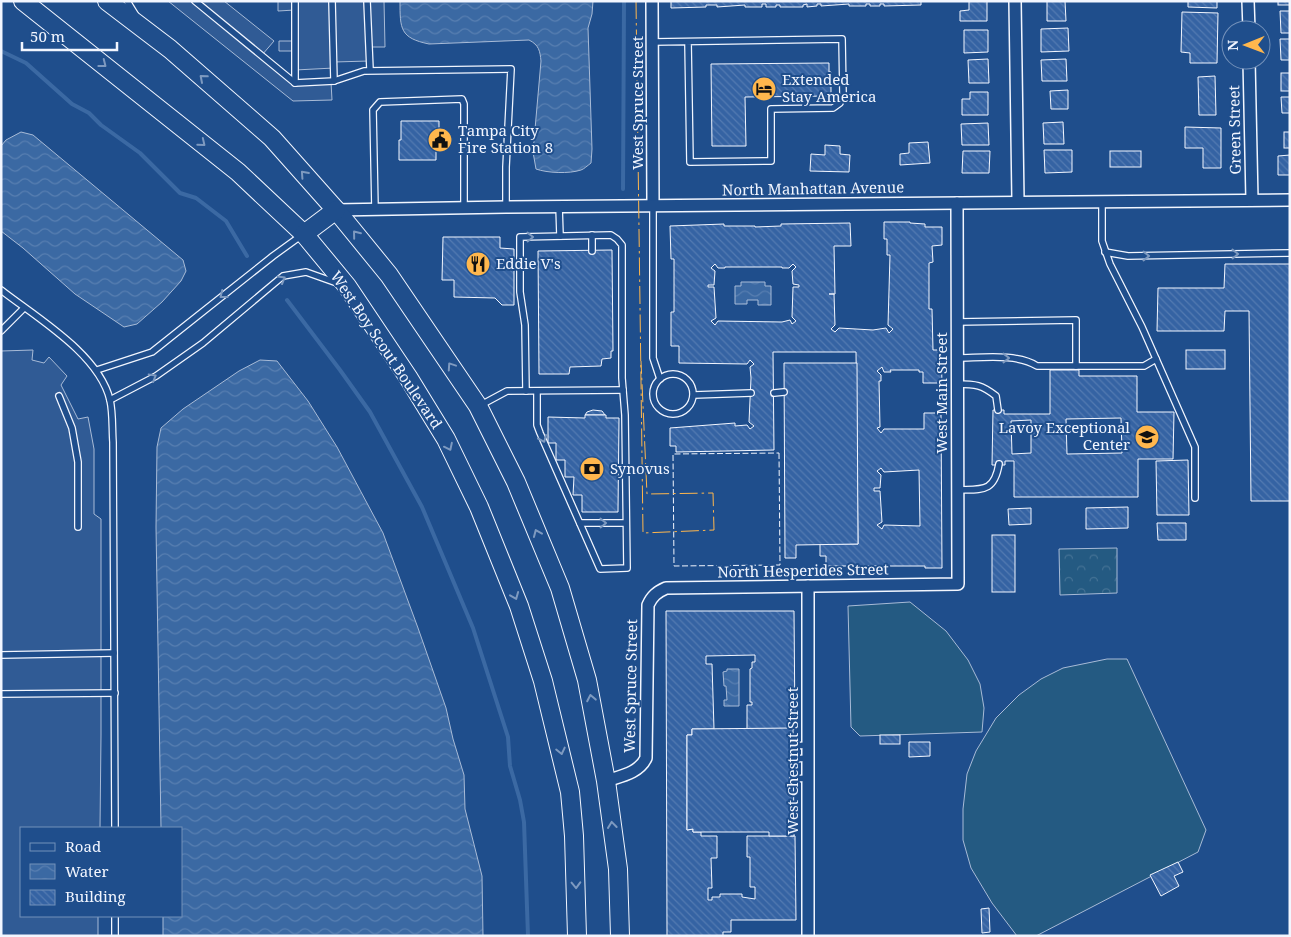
<svg xmlns="http://www.w3.org/2000/svg" width="1291" height="937" viewBox="0 0 1291 937" font-family="'Noto Serif',serif">
<style>
.grass{fill:#245a82;stroke:#a8bbd7}
.forest{fill:url(#forest-crowns);stroke:#a8bbd7}
.parking{fill:#305b95;stroke:#a8bbd7}
.water{fill:url(#water-waves);stroke:#a8bbd7}
.lines{fill:none;stroke-linecap:round;stroke-linejoin:round}
.stream{stroke:#3b69a3;stroke-width:4}
.building{fill:url(#building-back-hatch);stroke:#f2f6ff;fill-rule:evenodd}
.service-casing{stroke:#f2f6ff;stroke-width:8}
.minor-casing{stroke:#f2f6ff;stroke-width:14}
.primary-casing{stroke:#f2f6ff;stroke-width:20}
.service{stroke:#1f4e8c;stroke-width:5.5}
.minor{stroke:#1f4e8c;stroke-width:11}
.primary{stroke:#1f4e8c;stroke-width:18}
.fence{stroke:#f2f6ff;stroke-width:1;stroke-dasharray:6 2.5;stroke-linecap:butt}
.power{stroke:#ffb74d;stroke-width:1;stroke-dasharray:18 4 2.5 4;stroke-linecap:butt}
.oneway{stroke:#7e9ac0}
.labels{text-anchor:middle;stroke-width:4;stroke-linejoin:round;paint-order:stroke}
.poi-label{font-size:15px;fill:#f2f6ff;stroke:#1f4e8c;text-anchor:start}
.street-label{font-size:15px;fill:#f2f6ff;stroke:#1f4e8c}
</style>
<defs>
<pattern id="forest-crowns" width="20" height="18" patternUnits="userSpaceOnUse" patternTransform="scale(1.25)"><rect width="20" height="18" fill="#245a82"/><path d="M2 6a3 3 0 1 1 6 0M12 15a3 3 0 1 1 6 0" fill="none" stroke="#447295"/></pattern>
<pattern id="water-waves" width="16" height="10" patternUnits="userSpaceOnUse" patternTransform="scale(1.25)"><rect width="16" height="10" fill="#3b69a3"/><path d="M0 5q4-4 8 0t8 0" fill="none" stroke="#587fb1"/></pattern>
<pattern id="building-back-hatch" width="6" height="6" patternUnits="userSpaceOnUse" patternTransform="scale(1.25)"><rect width="6" height="6" fill="#3563a3"/><path d="M-1 5l2 2M0 0l6 6M5-1l2 2" fill="none" stroke="#537ab1"/></pattern>
</defs>
<rect width="100%" height="100%" fill="#1f4e8c"/>
<g class="grass">
<path d="M910,602L946,631L968,660L980,684L984,708L982,732L860,736L851,727L848,606Z"/>
<path d="M1107,659H1127L1206,830L1198,852L1036,936H1017L992,903L971,868L963,840V809L967,774L976,751L996,718L1019,695L1041,679L1063,668Z"/>
</g>
<path class="forest" d="M1117,548V593L1060,595L1059,549Z"/>
<g class="parking">
<path d="M168,1H224L274,41L262,55L295,83L331,82L332,100L293,101Z"/>
<path d="M278,1H384L385,47H369V61L334,62V68L295,70V51H279V41H295V10L278,11Z"/>
<path d="M33,350L32,360L44,363L49,357L67,376L61,385L78,419L88,417L94,449V514L101,519V735L100,828H21V916H98V936H1V351Z"/>
</g>
<g class="water">
<path d="M400,1H593L592,14L588,28L592,149L591,163C587,166 584,169 581,170C569,174 547,173 536,169L533,152L541,61C540,51 539,45 529,40L429,44C400,38 400,29 400,1Z"/>
<path d="M21,132L33,135L183,260L186,271L181,281L162,302L137,324L124,327L75,294L23,248L1,231V146L6,140Z"/>
<path d="M741,282H765V286H771V305H758V300H747V304H735V286H741Z"/>
<path d="M260,360L277,361L308,401L337,447L383,533L418,628L446,708L453,739L464,775L465,809L482,876L483,936H163V916H181V828H161L156,527L157,447L161,428L183,409L239,371Z"/>
<path d="M727,669H739V706H724V700H727L726,686H724L723,672L727,671Z"/>
</g>
<g class="lines">
<g class="stream">
<path d="M1,51L26,63L72,104L89,113L101,125L140,153L180,193L196,198L226,221L247,256"/>
<path d="M623,189L624,1"/>
<path d="M287,300L340,370L370,412L422,507L473,628L508,737L510,766L520,800L524,822L528,936"/>
</g>
</g>
<g class="building">
<path d="M671,1H921V5L884,6V4H880V6H870V4H866V6H849V4L821,6V4H817V6L807,7V4L803,5V7H780V5H776V7H766V4H762V7H745V5L717,7V5H706V7L671,8Z"/>
<path d="M969,1H987V21H960V11L969,10Z"/>
<path d="M1047,1H1065L1066,21H1047Z"/>
<path d="M1188,1H1217V8L1188,7Z"/>
<rect x="1278" y="1" width="12" height="4"/>
<path d="M1280,11H1290V33H1281Z"/>
<path d="M1182,12L1218,13L1217,63H1190V53L1181,52Z"/>
<path d="M1068,28L1069,51L1041,52V29Z"/>
<path d="M964,30H988V52L964,53Z"/>
<path d="M1280,39H1290V60H1281Z"/>
<path d="M988,59L989,83H969L968,60Z"/>
<path d="M1066,59L1067,81H1042L1041,60Z"/>
<path d="M829,63V72H831V96L745,97L746,146H712L711,64Z"/>
<rect x="1281" y="73" width="9" height="18"/>
<path d="M1215,76L1216,115H1199L1198,77Z"/>
<path d="M1068,90V109H1051L1050,91Z"/>
<path d="M970,92H988V115H962V99H970Z"/>
<path d="M1281,97H1290V113H1282Z"/>
<path d="M401,121H439V140H436V160H399V140H401Z"/>
<path d="M1063,122L1064,144H1044L1043,123Z"/>
<path d="M988,123L989,145H962L961,124Z"/>
<path d="M1185,127L1221,128V168H1203V148H1185Z"/>
<rect x="1284" y="132" width="6" height="16"/>
<path d="M928,142L930,163L900,165V154L909,153V143Z"/>
<path d="M825,145L840,146V154L850,155L849,172L810,171L811,154L825,155Z"/>
<path d="M1044,150H1072V172L1045,173Z"/>
<path d="M963,151H990L989,173H962Z"/>
<rect x="1110" y="151" width="31" height="16"/>
<path d="M1290,155V175H1278V156Z"/>
<path d="M884,222H910V223L925,224V227H942V245L932,246L933,262L929,263V309H932L933,350H941L942,383H923V372H919V370H890L891,372H884L882,367L877,371L881,375V381H879L880,427L877,428L881,433L884,429H924V413H941L942,568H925V566H826V556H820V544H858L856,352H773L774,450L676,452V446H670V428L735,423V426L747,425L750,429L754,426L749,422L751,378L750,367L754,364L750,360L747,364L679,363V346H671V312H674V259H671L670,226L724,224V226H755V227L781,226V224L850,223L851,246H834L835,294H829H834L835,325L831,329L835,332L839,328L873,330L886,328L889,333L893,329L888,325L890,255H887V239H884ZM715,264L718,268H725V267H782V268H789L793,264L796,267L792,271L793,284L799,285V287H793L792,317L796,321L792,324L790,320L782,322L718,321L715,325L711,321L716,318L714,287H708V285H714L715,271L711,268ZM881,468L884,472L919,470L920,526L884,525L882,529L877,525L882,522L880,491H874V488H880L881,475L877,471Z"/>
<path d="M443,237H500V248L514,249V305H502L495,298L454,297V280H442Z"/>
<path d="M612,250L613,351H611V358L602,359L601,366L570,367L569,374H539L538,251Z"/>
<path d="M1225,264H1290V501H1251L1249,311H1225L1224,331H1157L1158,288H1224Z"/>
<rect x="1186" y="350" width="39" height="19"/>
<path d="M784,363H857L858,544L796,545V558H785Z"/>
<path d="M1050,370H1079V376H1137V412H1174L1173,459H1138V497H1014V461H1005V465H992L993,410H1004V414H1050ZM1121,418L1122,453L1067,454L1066,419ZM1031,420V453L1012,454L1011,421Z"/>
<path d="M593,410L602,411L605,415H585L587,412Z"/>
<path d="M585,415H606V418H619L618,512H582V495H573L574,477H565V460H556V443H548V417L585,418Z"/>
<path d="M1188,460L1189,515H1157L1156,461Z"/>
<path d="M1128,507V528L1086,529V508Z"/>
<path d="M1031,508V524L1009,525L1008,509Z"/>
<path d="M1157,523H1186V540H1158Z"/>
<rect x="992" y="535" width="23" height="57"/>
<path d="M666,611H794L795,729H747V705H752V702H750V669L752,668V662H755V655L706,656V664H712L714,729H692V735H687V830L693,829V832H701V836H717V858H711L712,888H708V900H712V897H720V894H742V897L755,899V887H750V857H747V836H795L796,920H731V932H723V936H667Z"/>
<path d="M793,728L794,836H769V832H693V829L687,830V735H692V729Z"/>
<rect x="880" y="735" width="20" height="9"/>
<path d="M909,742H930V756L909,757Z"/>
<path d="M1178,862L1183,872L1174,876L1179,886L1161,896L1150,875Z"/>
<path d="M989,908L990,932L982,933L981,909Z"/>
</g>
<g class="lines">
<defs>
<g id="service">
<path d="M127,1L135,14"/>
<path d="M195,1L295,83L334,81L364,71L511,69L506,167V207"/>
<path d="M295,1V83"/>
<path d="M332,1L334,81"/>
<path d="M367,1L370,70"/>
<path d="M653,42L842,39L843,94L840,103L833,108L771,109V161L690,162L688,42"/>
<path d="M1102,201V241L1110,264L1142,327L1195,447V498"/>
<path d="M653,205V358L660,379"/>
<path d="M559,206L560,236"/>
<path d="M375,209L373,110L380,102L462,99L464,104V207"/>
<path d="M592,235V251"/>
<path d="M1105,252L1128,256L1290,253"/>
<path d="M1,290C37,318 99,354 110,400C113,413 112,429 113,442L115,828"/>
<path d="M957,322L1076,320V366"/>
<path d="M1,331L24,308"/>
<path d="M957,358C981,358 1017,353 1037,366H1144L1156,359"/>
<path d="M97,370L152,352L273,256L302,235"/>
<circle cx="673" cy="394" r="20"/>
<path d="M957,384C976,384 982,385 996,396L998,410"/>
<path d="M526,391L525,325L520,292V237L611,235L617,239L622,245V378L625,415L627,568L600,569L540,433L537,425V391"/>
<path d="M774,393L784,392"/>
<path d="M694,395L751,393"/>
<path d="M59,396L72,428L78,462V527"/>
<path d="M110,400L156,376L203,343L283,276L306,272L337,283"/>
<path d="M481,405L507,391L623,390"/>
<path d="M957,490C982,489 994,493 999,464"/>
<path d="M580,523H626"/>
<path d="M1,655L114,653"/>
<path d="M1,694L115,693"/>
<path d="M793,746L808,745"/>
<path d="M793,759L808,758"/>
<path d="M793,779L808,778"/>
<path d="M115,916V936"/>
</g>
<g id="minor">
<path d="M652,1L653,205"/>
<path d="M1015,1L1018,201"/>
<path d="M1248,1L1249,30"/>
<path d="M1249,60L1252,200"/>
<path d="M336,210L506,207L1290,200"/>
<path d="M808,586V936"/>
<path d="M606,781C621,776 639,773 646,758L648,605C652,596 657,592 666,588L958,584L957,203"/>
</g>
<g id="primary">
<path d="M23,1L238,172L304,234L347,286L408,377L446,439L479,507L519,606L543,681L570,792L574,836L577,936"/>
<path d="M107,1L170,49L272,138L336,210L389,275L478,406L516,482L560,588L587,680L606,781L618,869L620,936"/>
<path d="M304,234L336,210"/>
</g>
</defs>
<use href="#service" class="service-casing"/>
<use href="#minor" class="minor-casing"/>
<use href="#primary" class="primary-casing"/>
<use href="#service" class="service"/>
<use href="#minor" class="minor"/>
<use href="#primary" class="primary"/>
<path class="fence" d="M779,453L780,565L674,566L673,454Z"/>
<path class="power" d="M636,1L643,533L714,530L713,493L647,494L641,361"/>
</g>
<defs><path id="oneway-chevron" d="M-2-3.5L2.5 0L-2 3.5" fill="none" stroke-width="1.6" stroke-linecap="round" stroke-linejoin="round" transform="scale(1.25)"/></defs>
<g class="oneway">
<use href="#oneway-chevron" transform="translate(103 64) rotate(38)"/>
<use href="#oneway-chevron" transform="translate(203 78) rotate(-139)"/>
<use href="#oneway-chevron" transform="translate(202 143) rotate(39)"/>
<use href="#oneway-chevron" transform="translate(304 174) rotate(-132)"/>
<use href="#oneway-chevron" transform="translate(356 234) rotate(-129)"/>
<use href="#oneway-chevron" transform="translate(530 237) rotate(-1)"/>
<use href="#oneway-chevron" transform="translate(1235 254) rotate(-1)"/>
<use href="#oneway-chevron" transform="translate(1146 256)"/>
<use href="#oneway-chevron" transform="translate(282 279) rotate(-30)"/>
<use href="#oneway-chevron" transform="translate(223 295) rotate(142)"/>
<use href="#oneway-chevron" transform="translate(1006 358)"/>
<use href="#oneway-chevron" transform="translate(451 366) rotate(-124)"/>
<use href="#oneway-chevron" transform="translate(153 377) rotate(-30)"/>
<use href="#oneway-chevron" transform="translate(543 439) rotate(66)"/>
<use href="#oneway-chevron" transform="translate(449 447) rotate(64)"/>
<use href="#oneway-chevron" transform="translate(603 523) rotate(-1)"/>
<use href="#oneway-chevron" transform="translate(537 533) rotate(-113)"/>
<use href="#oneway-chevron" transform="translate(515 596) rotate(68)"/>
<use href="#oneway-chevron" transform="translate(591 698) rotate(-101)"/>
<use href="#oneway-chevron" transform="translate(561 751) rotate(77)"/>
<use href="#oneway-chevron" transform="translate(612 825) rotate(-97)"/>
<use href="#oneway-chevron" transform="translate(576 885) rotate(88)"/>
</g>
<defs>
<symbol id="hotel-disc" viewBox="-11 -11 22 22"><circle r="9.5" fill="#ffb74d" stroke="#1f4e8c"/><path d="M-6-4.5h1.5V1H6V5H4.5V3h-9V5H-6ZM-4 0a1.8 1.8 0 1 1 3.6 0ZM.5 0V-2.5h3Q6-2.5 6 0Z" fill="#111"/></symbol>
<symbol id="civic-disc" viewBox="-11 -11 22 22"><circle r="9.5" fill="#ffb74d" stroke="#1f4e8c"/><path d="M-.6-6.5H3V-4.5H.6V-3L4-1V1h2V6H-6V1h2V-1L-.6-3ZM-1.2 2.5V6h2.4V2.5Z" fill="#111"/></symbol>
<symbol id="restaurant-disc" viewBox="-11 -11 22 22"><circle r="9.5" fill="#ffb74d" stroke="#1f4e8c"/><path d="M-5-6h1v4h1v-4h1v4h1v-4h1v5L-1.5 .5V6h-2V.5L-5-1ZM5-6V6H3V1.5H1.5Q1.5-4 5-6Z" fill="#111"/></symbol>
<symbol id="school-disc" viewBox="-11 -11 22 22"><circle r="9.5" fill="#ffb74d" stroke="#1f4e8c"/><path d="M0-5L7-2L0 1L-7-2ZM-4 1L0 2.5L4 1V4Q0 6-4 4Z" fill="#111"/></symbol>
<symbol id="bank-disc" viewBox="-11 -11 22 22"><circle r="9.5" fill="#ffb74d" stroke="#1f4e8c"/><path d="M-6-4H6V4H-6ZM0-2.3a2.3 2.3 0 1 0 0 4.6a2.3 2.3 0 1 0 0-4.6Z" fill="#111"/></symbol>
</defs>
<g fill-rule="evenodd">
<use href="#hotel-disc" x="750" y="75" width="28" height="28"/>
<use href="#civic-disc" x="426" y="126" width="28" height="28"/>
<use href="#restaurant-disc" x="464" y="250" width="28" height="28"/>
<use href="#school-disc" x="1133" y="423" width="28" height="28"/>
<use href="#bank-disc" x="578" y="455" width="28" height="28"/>
</g>
<g class="labels">
<g class="poi-label">
<text x="782" y="85">Extended<tspan x="782" dy="17">Stay America</tspan></text>
<text x="458" y="136">Tampa City<tspan x="458" dy="17">Fire Station 8</tspan></text>
<text x="496" y="269">Eddie V's</text>
<text x="1130" y="433" text-anchor="end">Lavoy Exceptional<tspan x="1130" dy="17">Center</tspan></text>
<text x="610" y="474">Synovus</text>
</g>
<g class="street-label">
<text transform="translate(638 103) rotate(-90)" y="5">West Spruce Street</text>
<text transform="translate(1235 130) rotate(-91)" y="5">Green Street</text>
<text transform="translate(813 189) rotate(-1)" y="5">North Manhattan Avenue</text>
<text transform="translate(386 350) rotate(56)" y="5">West Boy Scout Boulevard</text>
<text transform="translate(942 393) rotate(-90)" y="5">West Main Street</text>
<text transform="translate(803 571) rotate(-1)" y="5">North Hesperides Street</text>
<text transform="translate(631 686) rotate(-89)" y="5">West Spruce Street</text>
<text transform="translate(793 761) rotate(-90)" y="5">West Chestnut Street</text>
</g>
</g>
<rect width="1291" height="937" fill="none" stroke="#f2f6ff" stroke-width="5"/>
<rect x="20" y="827" width="162" height="90" fill="#1f4e8c" stroke="#7391ba"/>
<rect x="30" y="843" width="25" height="8" fill="#1f4e8c" stroke="#7391ba"/>
<text x="65" y="852" font-size="15" fill="#f2f6ff">Road</text>
<rect x="30" y="864" width="25" height="15" fill="url(#water-waves)" stroke="#7391ba"/>
<text x="65" y="877" font-size="15" fill="#f2f6ff">Water</text>
<rect x="30" y="890" width="25" height="15" fill="url(#building-back-hatch)" stroke="#7391ba"/>
<text x="65" y="902" font-size="15" fill="#f2f6ff">Building</text>
<g transform="translate(1246 45) rotate(269)"><circle r="24" fill="#1f4e8c" stroke="#7391ba"/>
<path d="M0-4L9 19L0 12L-9 19Z" fill="#ffb74d"/>
<text y="-8" font-size="14" font-weight="bold" text-anchor="middle" fill="#f2f6ff">N</text>
</g>
<path d="M22 42v8h95v-8" fill="none" stroke="#f2f6ff" stroke-width="2.5"/>
<text x="30" y="42" font-size="15" fill="#f2f6ff" stroke="#1f4e8c" stroke-width="4" paint-order="stroke">50 m</text>
</svg>
